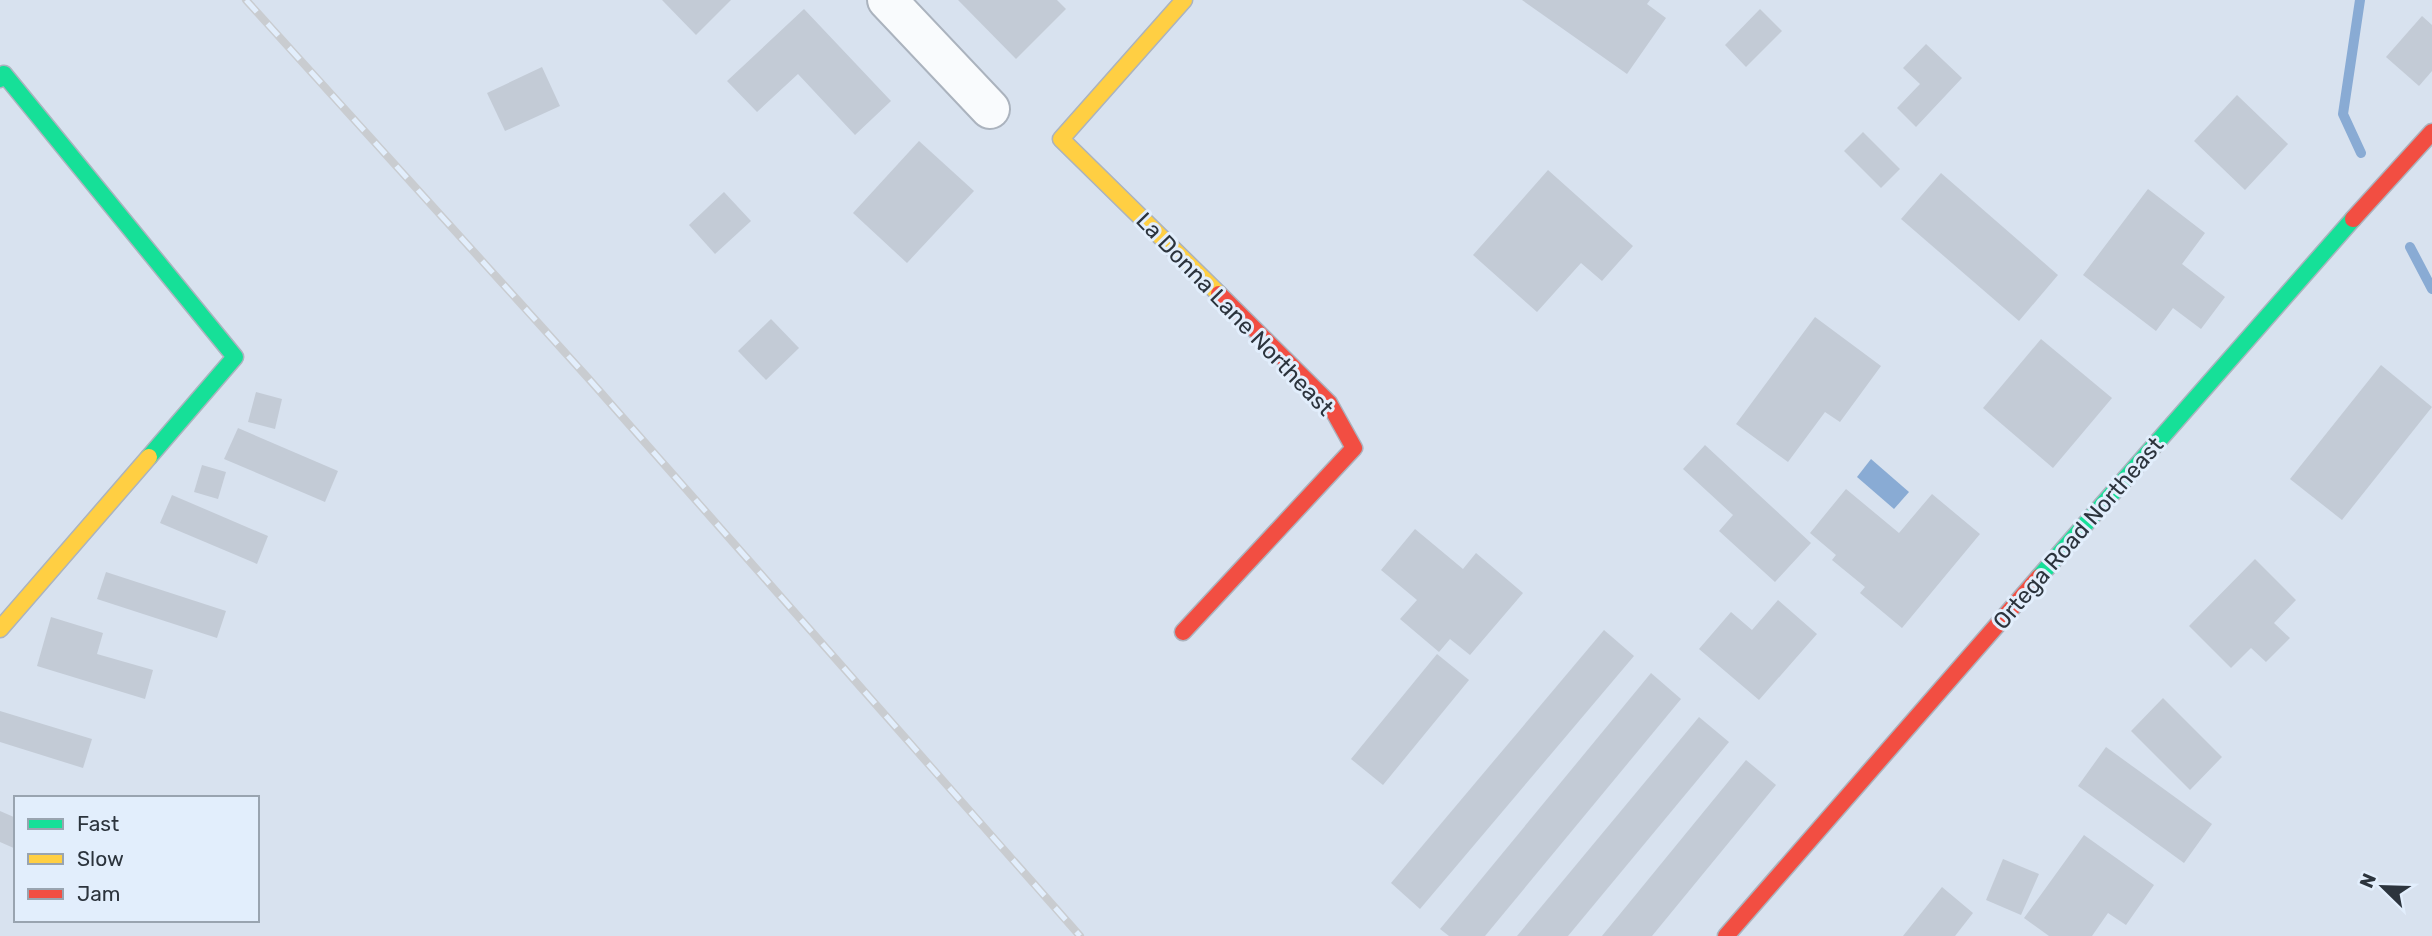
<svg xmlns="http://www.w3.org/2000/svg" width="2432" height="936" viewBox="0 0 2432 936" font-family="Rubik,sans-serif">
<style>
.water{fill:#89abd4}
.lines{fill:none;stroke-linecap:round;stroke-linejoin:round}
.stream{stroke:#89abd4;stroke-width:10}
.building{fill:#c3cbd6}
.street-casing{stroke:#abb3be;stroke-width:42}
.fast-casing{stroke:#abb3be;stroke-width:19}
.slow-casing{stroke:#abb3be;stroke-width:19}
.jam-casing{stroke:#abb3be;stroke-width:19}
.street{stroke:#f9fbfd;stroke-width:38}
.fast{stroke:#16e098;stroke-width:16}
.slow{stroke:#ffcf43;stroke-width:16}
.jam{stroke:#f24e42;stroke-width:16}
.rail-casing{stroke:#c9ccd0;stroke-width:8}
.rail{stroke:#e2eefc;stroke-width:5;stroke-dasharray:16;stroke-linecap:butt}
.labels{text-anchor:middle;stroke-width:6;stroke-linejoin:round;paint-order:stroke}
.street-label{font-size:23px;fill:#2c343d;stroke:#e2eefc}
</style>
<rect width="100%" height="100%" fill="#d8e2ef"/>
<path class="water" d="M1871,459L1909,492L1894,509L1857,477Z"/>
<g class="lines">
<g class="stream">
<path d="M2360,0L2343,114L2361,153"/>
<path d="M2410,247L2432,289"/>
</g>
</g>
<g class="building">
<path d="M662,0H731L696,35Z"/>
<path d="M958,0H1057L1066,9L1016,59Z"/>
<path d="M1522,0H1650L1647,4L1666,18L1627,74Z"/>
<path d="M804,9L891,101L855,135L798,74L757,112L727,81Z"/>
<path d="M1760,9L1782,31L1746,67L1725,45Z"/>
<path d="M2422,16L2432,25V71L2419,86L2386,57Z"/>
<path d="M1926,44L1962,78L1916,127L1897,108L1920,84L1903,68Z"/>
<path d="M542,67L560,106L505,131L487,93Z"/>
<path d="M2237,95L2288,144L2245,190L2194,141Z"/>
<path d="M1863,132L1900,169L1881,188L1844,151Z"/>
<path d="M919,141L974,191L907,263L853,213Z"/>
<path d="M1548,170L1633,246L1602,281L1581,263L1537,312L1473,255Z"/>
<path d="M1941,173L2058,275L2019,321L1901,219Z"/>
<path d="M2148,189L2205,233L2182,264L2225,297L2201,329L2173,308L2156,331L2083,275Z"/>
<path d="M724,192L751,221L715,254L689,225Z"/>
<path d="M1815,317L1881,366L1840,422L1825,412L1788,462L1736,424Z"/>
<path d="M771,319L799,348L766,380L738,351Z"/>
<path d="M2041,339L2112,398L2053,468L1983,408Z"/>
<path d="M2381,365L2432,407L2342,520L2290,479Z"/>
<path d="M256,392L282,399L275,429L248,422Z"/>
<path d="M238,428L338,471L325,502L224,459Z"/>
<path d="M1705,445L1811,543L1775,582L1719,531L1733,515L1683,469Z"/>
<path d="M202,465L226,472L218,499L194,492Z"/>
<path d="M1846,489L1899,533L1932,494L1980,534L1902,628L1860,593L1865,587L1832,560L1836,555L1810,533Z"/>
<path d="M172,495L268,536L257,564L160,523Z"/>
<path d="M1415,529L1463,569L1476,553L1523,593L1470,655L1450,639L1439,652L1400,619L1417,600L1381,570Z"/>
<path d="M2255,559L2296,600L2274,623L2290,638L2266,662L2251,648L2231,668L2189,626Z"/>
<path d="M106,572L226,611L217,638L97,599Z"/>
<path d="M1778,600L1817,634L1759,700L1699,649L1731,612L1752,630Z"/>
<path d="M51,617L103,633L97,654L153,670L145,699L37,666Z"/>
<path d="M1604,630L1634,656L1420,909L1391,883Z"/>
<path d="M1437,654L1469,680L1383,785L1351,759Z"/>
<path d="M1651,673L1681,699L1485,936H1449L1440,929Z"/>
<path d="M2163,698L2222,757L2190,790L2131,731Z"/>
<path d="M0,711L92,739L83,768L0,742Z"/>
<path d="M1699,717L1729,742L1568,936H1517Z"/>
<path d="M2106,747L2212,824L2184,863L2078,786Z"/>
<path d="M1746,760L1776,785L1652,936H1602Z"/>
<path d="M0,811L16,818V849L0,842Z"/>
<path d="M2084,835L2154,885L2126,925L2108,913L2092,936H2049L2024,918Z"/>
<path d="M2003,859L2039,874L2021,915L1986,900Z"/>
<path d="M1942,887L1973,913L1955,936H1903Z"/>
</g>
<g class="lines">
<defs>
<path id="street" d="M887,0L990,109"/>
<g id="fast">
<path d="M0,79L4,74L235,357L149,457"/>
<path d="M2039,577L2353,219"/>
</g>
<g id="slow">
<path d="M1184,0L1061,139L1219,294"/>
<path d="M0,629L149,457"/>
</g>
<g id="jam">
<path d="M2353,219L2432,132"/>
<path d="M1183,632L1354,448L1329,403L1219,294"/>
<path d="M1726,936L2039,577"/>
</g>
</defs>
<use href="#street" class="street-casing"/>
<use href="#fast" class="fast-casing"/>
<use href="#slow" class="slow-casing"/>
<use href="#jam" class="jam-casing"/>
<use href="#street" class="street"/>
<use href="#fast" class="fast"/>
<use href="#slow" class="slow"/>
<use href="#jam" class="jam"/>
<defs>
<path id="rail" d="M246,0L588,378L1080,936"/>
</defs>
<use href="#rail" class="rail-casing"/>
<use href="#rail" class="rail"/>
</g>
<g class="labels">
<g class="street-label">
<text transform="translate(1235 314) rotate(46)" y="8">La Donna Lane Northeast</text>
<text transform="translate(2078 533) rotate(-49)" y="8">Ortega Road Northeast</text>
</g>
</g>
<rect x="14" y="796" width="245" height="126" fill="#e2eefc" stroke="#99a4b0" stroke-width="2"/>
<rect x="28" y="819" width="35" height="10" fill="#16e098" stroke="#99a4b0" stroke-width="2"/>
<text x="77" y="831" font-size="21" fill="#2c343d">Fast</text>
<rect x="28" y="854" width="35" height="10" fill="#ffcf43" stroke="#99a4b0" stroke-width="2"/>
<text x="77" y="866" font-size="21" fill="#2c343d">Slow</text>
<rect x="28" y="889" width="35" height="10" fill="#f24e42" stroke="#99a4b0" stroke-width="2"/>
<text x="77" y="901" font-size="21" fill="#2c343d">Jam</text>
<g transform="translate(2383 887) rotate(293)" stroke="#e2eefc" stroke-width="5" paint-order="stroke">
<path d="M0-5L12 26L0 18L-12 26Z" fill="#2c343d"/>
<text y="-10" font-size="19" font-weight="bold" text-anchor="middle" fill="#2c343d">N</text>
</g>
</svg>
